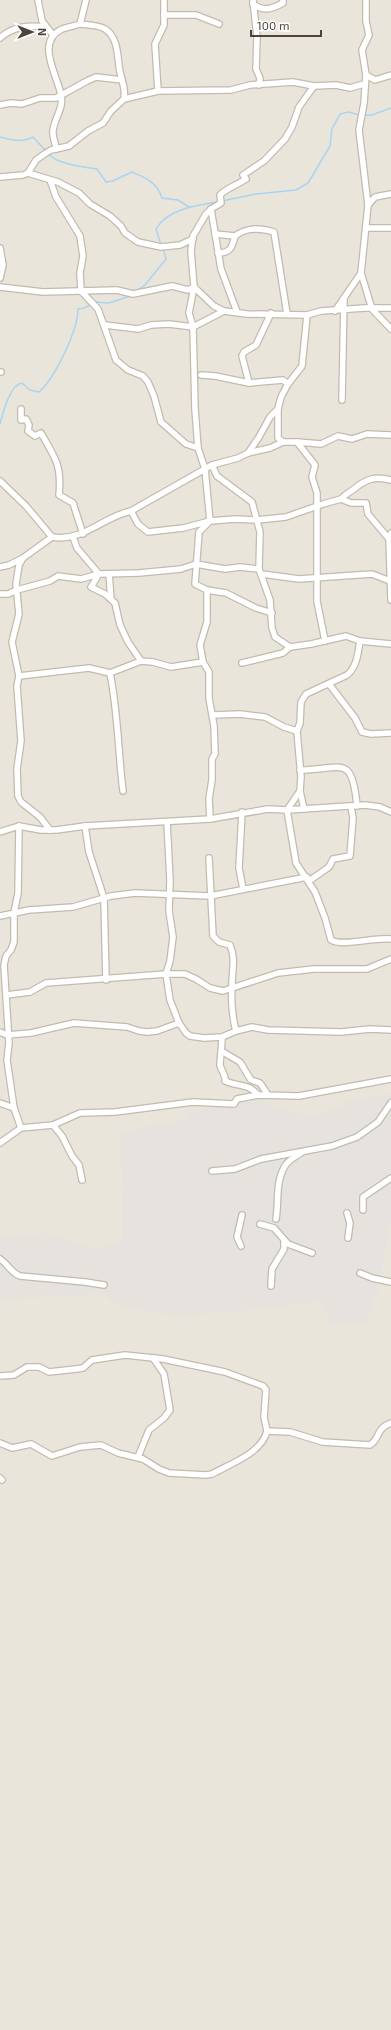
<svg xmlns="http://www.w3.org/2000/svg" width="391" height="2030" viewBox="0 0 391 2030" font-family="'Exo 2',sans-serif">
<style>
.residential{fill:#eae5da}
.industrial{fill:#e6e2dd}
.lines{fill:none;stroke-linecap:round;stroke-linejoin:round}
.stream{stroke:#a9d4f2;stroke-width:1.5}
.street-casing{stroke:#c2bbae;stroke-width:8}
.street{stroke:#fff;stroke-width:5.5}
</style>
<rect width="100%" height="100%" fill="#f6f3ec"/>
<rect class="residential" x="0" y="0" width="391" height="2030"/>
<path class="industrial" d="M391,1094V1225L389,1228L379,1288L366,1322L346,1326L332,1323L319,1302L233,1312L179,1315L145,1312L114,1303L105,1294L0,1299V1236L45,1233L97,1250L122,1239L123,1185L120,1153V1132L190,1119L191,1110L246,1101L261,1099L279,1108L315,1117L355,1099Z"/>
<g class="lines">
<g class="stream">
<path d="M363,115H372L391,108"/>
<path d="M0,137C11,140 22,143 33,137L46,151"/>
<path d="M49,154C56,164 84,167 97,169L106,182L113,181L132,172C146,178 157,182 162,198L178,200L189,207"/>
<path d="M222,201L256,194L296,190L308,183L330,146L332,129L340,114L349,112L359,115"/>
<path d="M161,245L156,229C167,209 198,205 218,202"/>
<path d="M136,291L145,285L166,259L163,248"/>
<path d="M95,302L109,303L130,296"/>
<path d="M0,424C3,413 10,384 22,383L30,390L39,392C55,378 78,330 78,309L84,308L92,304"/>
</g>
<defs>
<g id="street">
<path d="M38,0L42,21L53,35"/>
<path d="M253,0L257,37L256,69L260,78L259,85"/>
<path d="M366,0V21L369,35L362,50L366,75L364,103L359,130L368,205L361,273L372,309L391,329"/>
<path d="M253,4C263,12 272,9 283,3V0"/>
<path d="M164,15H196L219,24"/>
<path d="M80,24C87,25 99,25 105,29C119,38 117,57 120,72C122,82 126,89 124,99"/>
<path d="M0,38C13,26 29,25 46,27"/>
<path d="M366,75L375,80L391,75"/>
<path d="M364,84L350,88L336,85L314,86L299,107L292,127L285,139L264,161L243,175L246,179C237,185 227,188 220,195L221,203L211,209L206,214L193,236L191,251L194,287L214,306L224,311L247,314L307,315L321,311L365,308H391"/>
<path d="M158,91L155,44L164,25V0"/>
<path d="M0,105L11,103L22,104L40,98H56L87,81L96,77L122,80"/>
<path d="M56,149C56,143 52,137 53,131C54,118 64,109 61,95C57,74 35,42 62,29C67,27 74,26 80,24L86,0"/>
<path d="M28,173L58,182L79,193L90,204L110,216L121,226L125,233L138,242L161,247L180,245L193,239"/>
<path d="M0,177L23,175L28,173L36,160L46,153L51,150L69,146L88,131L103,123L111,111L124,99L158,91L231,90L250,85L293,82L314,86"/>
<path d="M50,180L56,197L80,236L83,256L80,273L81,291L98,309L116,360L128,370L143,376L148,382L154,396L161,422L186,444L198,448"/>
<path d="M368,205L375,197L391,194"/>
<path d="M211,209L221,269L237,312"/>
<path d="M367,228H391"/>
<path d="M215,234L235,236"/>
<path d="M0,248L3,265L0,278"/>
<path d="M218,253C231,253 232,247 235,236C247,227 260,228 274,232L287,314"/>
<path d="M0,287L43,292L117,290L133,294L172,286L188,290L194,287"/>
<path d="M194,287L189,313L193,327L195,409L198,448L205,469L210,521L199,532L195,584L207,590L226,593L256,608L272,613"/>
<path d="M335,311L361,273"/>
<path d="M105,325L138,329L151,325L169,324L193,327L224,311"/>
<path d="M0,372H1"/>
<path d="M201,375L215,376L249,383L242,356L244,352L256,345L271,313"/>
<path d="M249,383L283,380L288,384"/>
<path d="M342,400L344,298"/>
<path d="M21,409V420L26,419L29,425L28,431L35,436L41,433C55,458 62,465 59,495L73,503L83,534"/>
<path d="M278,409V438L283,442H297L315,465L312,477L317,493V601L325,641"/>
<path d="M297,442L321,444L338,436L352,439L367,434L391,435"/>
<path d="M248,453L270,448L283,442"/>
<path d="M212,465L217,476L252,502L260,532L259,569L270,600L272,628L275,637L290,647L311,644L346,636L360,641L391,644"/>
<path d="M0,481L26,506L52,537"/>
<path d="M341,499C345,494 349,493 354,489C366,479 375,476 391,480"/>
<path d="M131,511L212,465L238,458L248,453L259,437L270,417L278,409L281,397L288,384L302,366L307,315"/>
<path d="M391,533L389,539L391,600"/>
<path d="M73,537L77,548L99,574L91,587L105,594L115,603L120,625L128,642L141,661L153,662L171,667L203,662"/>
<path d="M0,567L9,565L23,558"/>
<path d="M109,574L111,599"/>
<path d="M262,574L299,579L372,574L390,581"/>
<path d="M207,590V622L200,645L203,662L209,672V698L214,726L215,754L212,759V780L209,799L210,819"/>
<path d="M0,594H8L17,590L50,581L58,576L81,579L99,574L139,573L181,569L196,564L225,569L240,567L259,569"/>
<path d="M360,641C358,653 357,667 347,675L306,694L301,702L300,723L297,731L301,777L300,791L287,810L296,863L315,892L325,918L331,940C342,947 374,937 391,939"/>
<path d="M242,663L283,653L290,647"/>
<path d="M110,673C118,712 118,751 123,791"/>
<path d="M19,676L89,668L110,673L141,661"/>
<path d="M329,684L355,718L362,732L371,734L391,733"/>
<path d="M213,715L240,714L265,717L284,727L297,731"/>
<path d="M300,770C341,770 352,752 357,806"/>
<path d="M300,791L304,809"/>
<path d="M242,812L239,868L243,889"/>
<path d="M167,822L170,880L169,911L173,937L170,961L166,974L170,1000L179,1023L186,1033L190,1036L204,1038L222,1037"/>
<path d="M19,826L18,893L14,913V942L11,950L6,956L4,965L9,1043L7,1060L14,1108L21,1128"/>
<path d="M85,826L89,852L104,898L106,980"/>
<path d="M50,830L40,817L21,802L18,796L17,769L21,741L17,686L19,676L12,642L19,614L16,584L19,565L23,558L52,537C84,542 102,517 131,511L138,524L148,532L183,528L210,521L235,519L257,520L286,517L323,504L341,499L351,503H366L368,514L389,539"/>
<path d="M0,832L19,826L41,830H56L85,826L210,819L268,809L287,810L365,805L380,807L391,812"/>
<path d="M209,858L213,936L219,942L230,945C236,959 232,970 232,985C231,1000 232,1016 236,1031L222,1037C222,1045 220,1060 220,1065C221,1071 226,1074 225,1081C239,1087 248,1083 258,1095"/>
<path d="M309,881L329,867L333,859L350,856L353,818L351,807"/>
<path d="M0,916L29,910L73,907L111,896L135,893L210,896L307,877"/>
<path d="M7,995L30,992L46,983L166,974H185L196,979L210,988L223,991L278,973L314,969H367L391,959"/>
<path d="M236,1031L252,1027L268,1030L341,1032L370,1029L391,1030"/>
<path d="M0,1032L7,1035L31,1033L74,1023L127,1027L139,1031L147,1032L157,1031L179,1023"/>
<path d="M223,1052L240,1062L251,1080L260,1083L268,1095"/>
<path d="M0,1103L14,1108"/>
<path d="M53,1125L62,1136L72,1156L79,1165L82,1180"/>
<path d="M0,1143L21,1128L53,1125L80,1113L115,1112L193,1102L234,1104L237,1099L258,1095L299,1096L391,1079"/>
<path d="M212,1171L235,1169L261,1159L332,1146L357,1137L378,1122L391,1103"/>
<path d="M363,1210V1197L391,1178"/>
<path d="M347,1213L350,1223L348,1238"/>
<path d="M276,1219C279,1202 275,1182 285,1166C288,1160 297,1156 302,1152"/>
<path d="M260,1224L274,1228L288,1244L312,1253"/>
<path d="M241,1246L237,1237L242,1215"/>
<path d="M0,1259C8,1264 11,1273 20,1276L85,1282L104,1285"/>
<path d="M360,1273L372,1278L391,1282"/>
<path d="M271,1286L272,1269L284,1249V1240"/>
<path d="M0,1376L14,1375L27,1367H39L49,1372L76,1369L83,1368L92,1360L125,1355L163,1359L225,1372L263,1386L266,1390L264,1417L267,1431C262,1453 230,1464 212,1474L206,1475L169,1473L159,1469L143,1459L118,1453L101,1445L80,1447L52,1456L31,1444L12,1448L0,1443"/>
<path d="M267,1431L290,1432L323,1442L370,1445C381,1438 375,1429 391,1423"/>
<path d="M138,1457L149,1430L164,1418L170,1410L164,1374L153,1358"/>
<path d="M0,1478L2,1480"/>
</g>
</defs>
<use href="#street" class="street-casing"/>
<use href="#street" class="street"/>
</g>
<g transform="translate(32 32) rotate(90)" stroke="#ffffff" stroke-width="3" paint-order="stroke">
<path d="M0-3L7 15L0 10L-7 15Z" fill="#4b4439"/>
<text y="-6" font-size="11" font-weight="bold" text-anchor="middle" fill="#4b4439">N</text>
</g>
<path d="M251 30v6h70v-6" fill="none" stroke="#4b4439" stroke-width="2"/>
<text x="257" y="30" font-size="12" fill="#4b4439" stroke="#ffffff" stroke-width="3" paint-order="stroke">100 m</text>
</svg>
